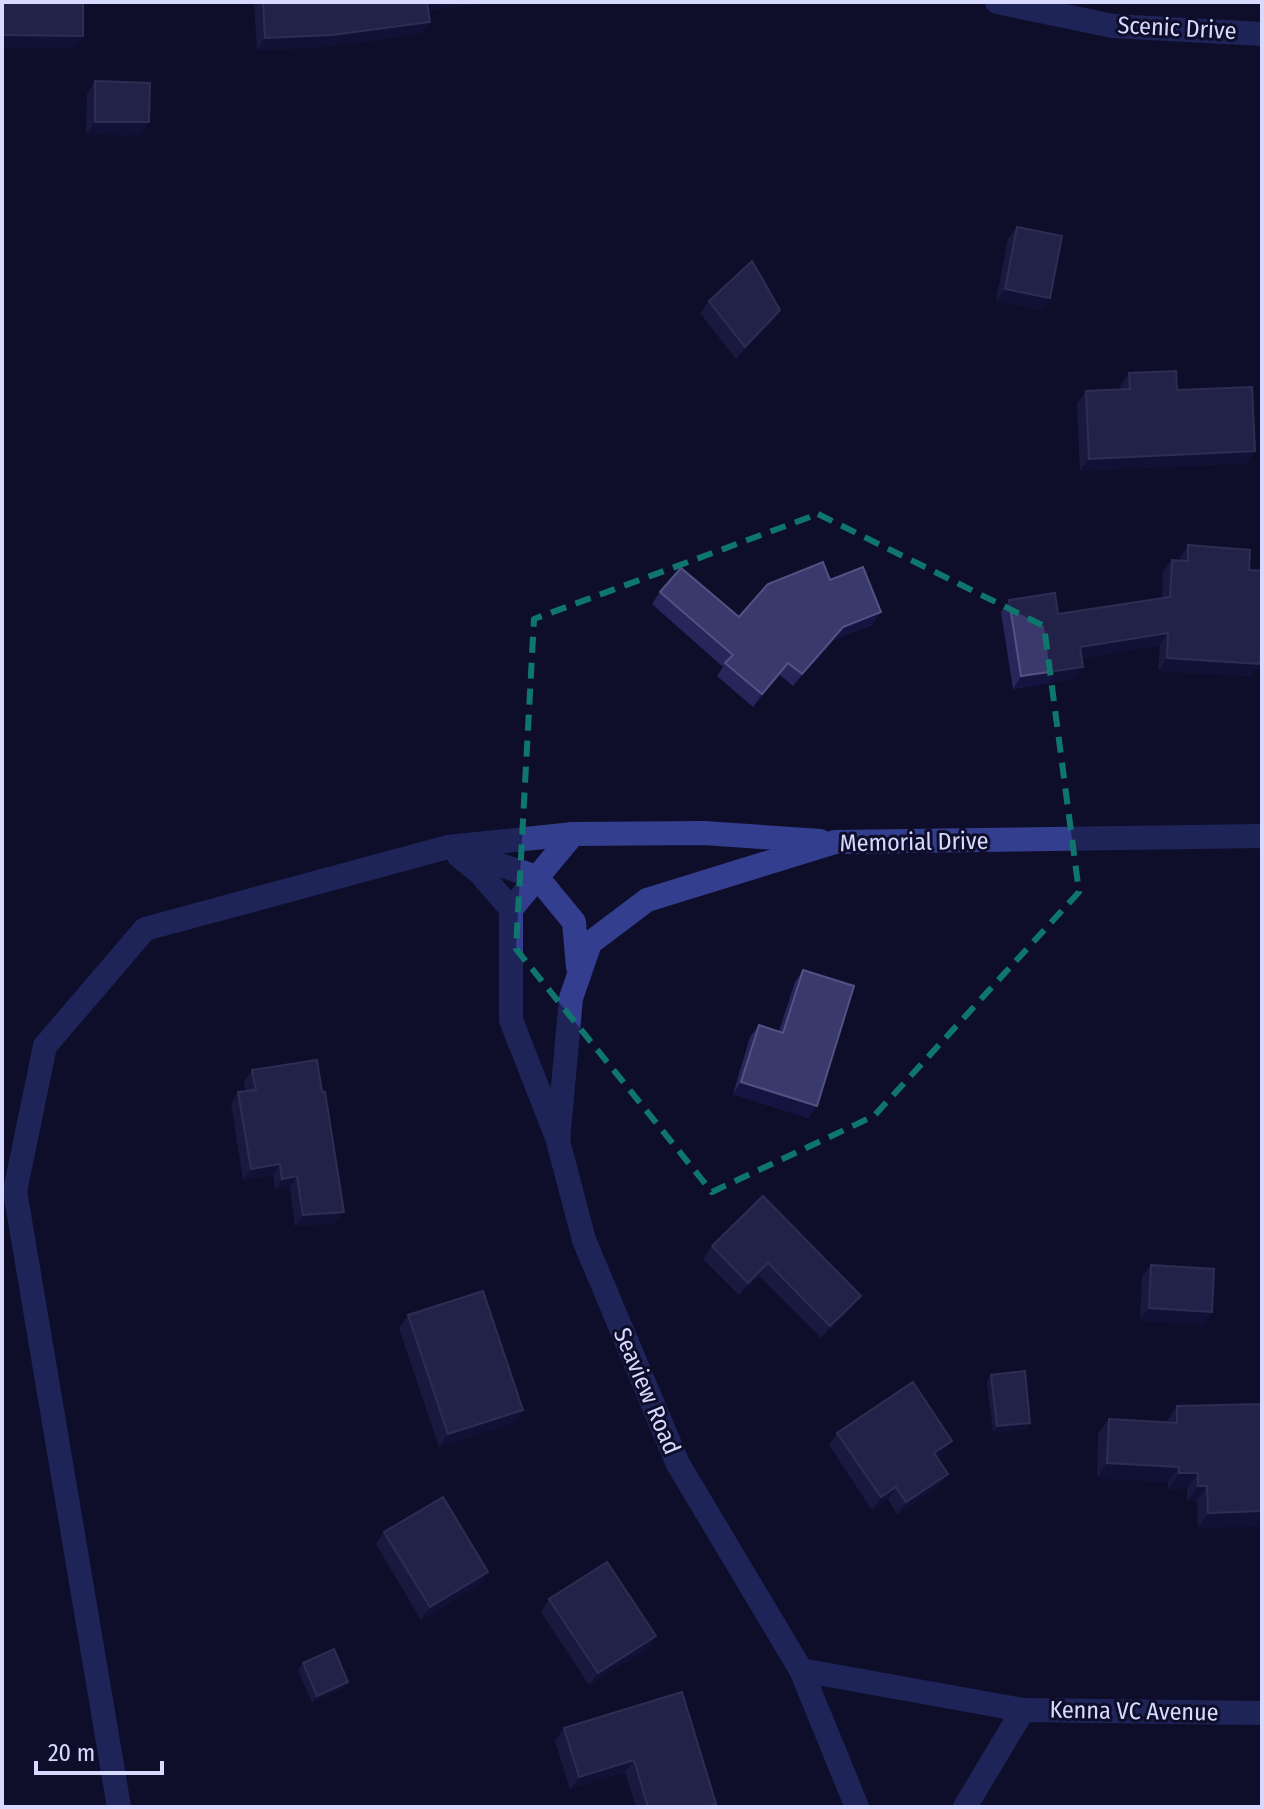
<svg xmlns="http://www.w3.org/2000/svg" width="1264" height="1809" viewBox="0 0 1264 1809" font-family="'Fira Sans Condensed',sans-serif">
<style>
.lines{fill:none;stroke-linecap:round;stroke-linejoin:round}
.minor{stroke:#343e8e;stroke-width:24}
.wall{fill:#27265a}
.shaded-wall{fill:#151440}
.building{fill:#3a396c;stroke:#535283;stroke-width:2}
.marked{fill:none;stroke:#0f766e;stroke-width:6;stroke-dasharray:16 10;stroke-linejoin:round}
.labels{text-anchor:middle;stroke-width:6;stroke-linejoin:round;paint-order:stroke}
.street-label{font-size:24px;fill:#d7d9ff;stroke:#0e0e2b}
</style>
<rect width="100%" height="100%" fill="#0e0e2b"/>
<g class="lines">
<g class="minor">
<path d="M997,2L1113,26L1262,34"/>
<path d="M457,851L537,877L574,922L578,967"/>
<path d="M459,856L480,873L511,909"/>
<path d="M556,1135L511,1020V909L573,834"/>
<path d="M801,1670L1023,1710"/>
<path d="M119,1807L15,1191L45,1046L145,929L448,847L573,834L704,833L820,841"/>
<path d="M857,1807L801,1670L678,1464L584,1240L558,1141L571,998L590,943L647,900L835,842L1262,836"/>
<path d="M965,1807L1023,1710L1262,1713"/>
</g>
</g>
<g class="wall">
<path d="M254,2H494L428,10L422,34L323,47L257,50Z"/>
<path d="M95,81L149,122L140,135L86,134L87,94Z"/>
<path d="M1017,227L1050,298L1041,310L996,301L1008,239Z"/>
<path d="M709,301L772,322L736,359L700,313Z"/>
<path d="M1129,373L1177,390L1247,463L1080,471L1077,404L1086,391L1121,390L1120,386Z"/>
<path d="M1188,545L1249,570L1252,676L1158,671L1160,645L1082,658L1075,679L1013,689L1001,612L1009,600L1058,614L1162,598L1163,572L1172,560H1180V558Z"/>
<path d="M830,580L872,625L834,640L793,686L780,675L753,707L717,676L723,667L652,604L660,592L739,617Z"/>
<path d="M803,970L817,1106L808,1118L733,1094L750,1037L759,1025L779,1031L795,982Z"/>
<path d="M252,1070L336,1223L295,1226L290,1187L275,1190L273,1175L243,1180L231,1103L238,1092L246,1091L244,1081Z"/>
<path d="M763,1196L852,1308L821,1338L759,1276L739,1295L703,1259L712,1246Z"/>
<path d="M1151,1265L1212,1312L1203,1325L1140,1320L1142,1277Z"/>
<path d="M408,1315L523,1410L515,1422L439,1447L399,1328Z"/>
<path d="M991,1375L1026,1429L993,1432L987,1381Z"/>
<path d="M1262,1404V1524L1261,1526L1198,1528L1197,1501H1187V1489H1168V1482L1097,1478L1098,1434L1109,1419L1166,1422L1177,1406Z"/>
<path d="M837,1433L952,1441L943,1453L937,1458L939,1486L897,1514L888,1499L872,1510L829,1445Z"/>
<path d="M384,1532L488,1572L480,1584L421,1620L376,1544Z"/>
<path d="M549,1599L656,1636L647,1649L589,1685L541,1612Z"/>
<path d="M303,1663L344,1688L312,1702L298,1670Z"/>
<path d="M682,1692L714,1807H636L625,1772L570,1789L555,1741L564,1728Z"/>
</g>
<g class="shaded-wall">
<path d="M425,2H494L418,12Z"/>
<path d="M430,22L422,34L323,47L257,50L265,38Z"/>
<path d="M2,35L83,36L74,49L2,47Z"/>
<path d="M95,122H149L140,135L86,134Z"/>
<path d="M1005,289L1050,298L1041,310L996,301Z"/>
<path d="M780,310L772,322L736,359L745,347Z"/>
<path d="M1255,451L1247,463L1080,471L1089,459Z"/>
<path d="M881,612L872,625L834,640L793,686L802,674L843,627Z"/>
<path d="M1168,633L1160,645L1072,659L1080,647Z"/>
<path d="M1167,658L1260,664L1252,676L1158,671Z"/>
<path d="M788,663L780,675L753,707L762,694Z"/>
<path d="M1083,667L1075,679L1013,689L1021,676Z"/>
<path d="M741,1082L817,1106L808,1118L733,1094Z"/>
<path d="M280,1164L273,1175L243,1180L251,1169Z"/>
<path d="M297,1176L290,1187L275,1190L282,1179Z"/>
<path d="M344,1212L336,1223L295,1226L303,1215Z"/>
<path d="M768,1263L759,1276L739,1295L748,1283Z"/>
<path d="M861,1296L852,1308L821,1338L830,1326Z"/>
<path d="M1149,1308L1212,1312L1203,1325L1140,1320Z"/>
<path d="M523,1410L515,1422L439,1447L448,1434Z"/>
<path d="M1030,1423L1026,1429L993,1432L997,1426Z"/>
<path d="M952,1441L943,1453L925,1466L934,1453Z"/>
<path d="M1107,1463L1179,1467L1168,1482L1097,1478Z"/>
<path d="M1179,1473H1198L1187,1489H1168Z"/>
<path d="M948,1474L939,1486L897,1514L906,1502Z"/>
<path d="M1198,1486H1207L1197,1501H1187Z"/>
<path d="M896,1487L888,1499L872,1510L881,1497Z"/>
<path d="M1262,1511V1524L1261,1526L1198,1528L1208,1513Z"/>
<path d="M488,1572L480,1584L421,1620L430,1607Z"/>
<path d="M656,1636L647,1649L589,1685L598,1673Z"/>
<path d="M348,1682L344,1688L312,1702L317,1696Z"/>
<path d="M634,1760L625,1772L570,1789L579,1777Z"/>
</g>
<g class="building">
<path d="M2,2H83V36L2,35Z"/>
<path d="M263,2H427L430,22L332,35L265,38Z"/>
<path d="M95,81L150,83L149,122H95Z"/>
<path d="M1017,227L1062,236L1050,298L1005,289Z"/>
<path d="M752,261L780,310L745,347L709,301Z"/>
<path d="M1176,371L1177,390L1252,387L1255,451L1089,459L1086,391L1130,389L1129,373Z"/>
<path d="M1188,545L1250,550L1249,570L1262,571V628L1260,664L1167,658L1168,633L1080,647L1083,667L1021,676L1009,600L1055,593L1058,614L1170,597L1172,560L1188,561Z"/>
<path d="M823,562L830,580L863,567L881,612L843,627L802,674L788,663L762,694L725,663L733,655L660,592L681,568L739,617L768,584Z"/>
<path d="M803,970L854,986L817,1106L741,1082L759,1025L783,1033Z"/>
<path d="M317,1060L322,1092H325L344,1212L303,1215L297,1176L282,1179L280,1164L251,1169L238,1092L256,1090L252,1070Z"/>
<path d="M763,1196L861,1296L830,1326L768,1263L748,1283L712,1246Z"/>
<path d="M1151,1265L1214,1269L1212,1312L1149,1308Z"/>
<path d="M483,1291L523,1410L448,1434L408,1315Z"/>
<path d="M1025,1371L1030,1423L997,1426L991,1375Z"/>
<path d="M913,1382L952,1441L934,1453L948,1474L906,1502L896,1487L881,1497L837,1433Z"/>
<path d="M1262,1404V1511L1208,1513L1207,1486H1198V1473H1179V1467L1107,1463L1109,1419L1177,1423V1406Z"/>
<path d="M443,1497L488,1572L430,1607L384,1532Z"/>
<path d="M607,1562L656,1636L598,1673L549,1599Z"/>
<path d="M334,1649L348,1682L317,1696L303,1663Z"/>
<path d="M682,1692L716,1804L704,1807H648L634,1760L579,1777L564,1728Z"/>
</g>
<path d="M0 0H1264V1809H0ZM818,514L1044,626L1079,892L874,1116L712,1192L516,949L534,619Z" fill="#0e0e2b" fill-opacity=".55" fill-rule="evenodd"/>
<path class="marked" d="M818,514L1044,626L1079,892L874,1116L712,1192L516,949L534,619Z"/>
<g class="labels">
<g class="street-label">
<text transform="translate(1177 28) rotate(3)" y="8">Scenic Drive</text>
<text transform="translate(914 842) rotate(-1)" y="8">Memorial Drive</text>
<text transform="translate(647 1391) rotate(67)" y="8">Seaview Road</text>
<text transform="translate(1134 1711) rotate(1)" y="8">Kenna VC Avenue</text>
</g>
</g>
<rect width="1264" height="1809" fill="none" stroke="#d7d9ff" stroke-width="8"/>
<path d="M36 1761v12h126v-12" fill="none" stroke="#d7d9ff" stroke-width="4"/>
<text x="48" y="1761" font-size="24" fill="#d7d9ff" stroke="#0e0e2b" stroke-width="6" paint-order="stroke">20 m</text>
</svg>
